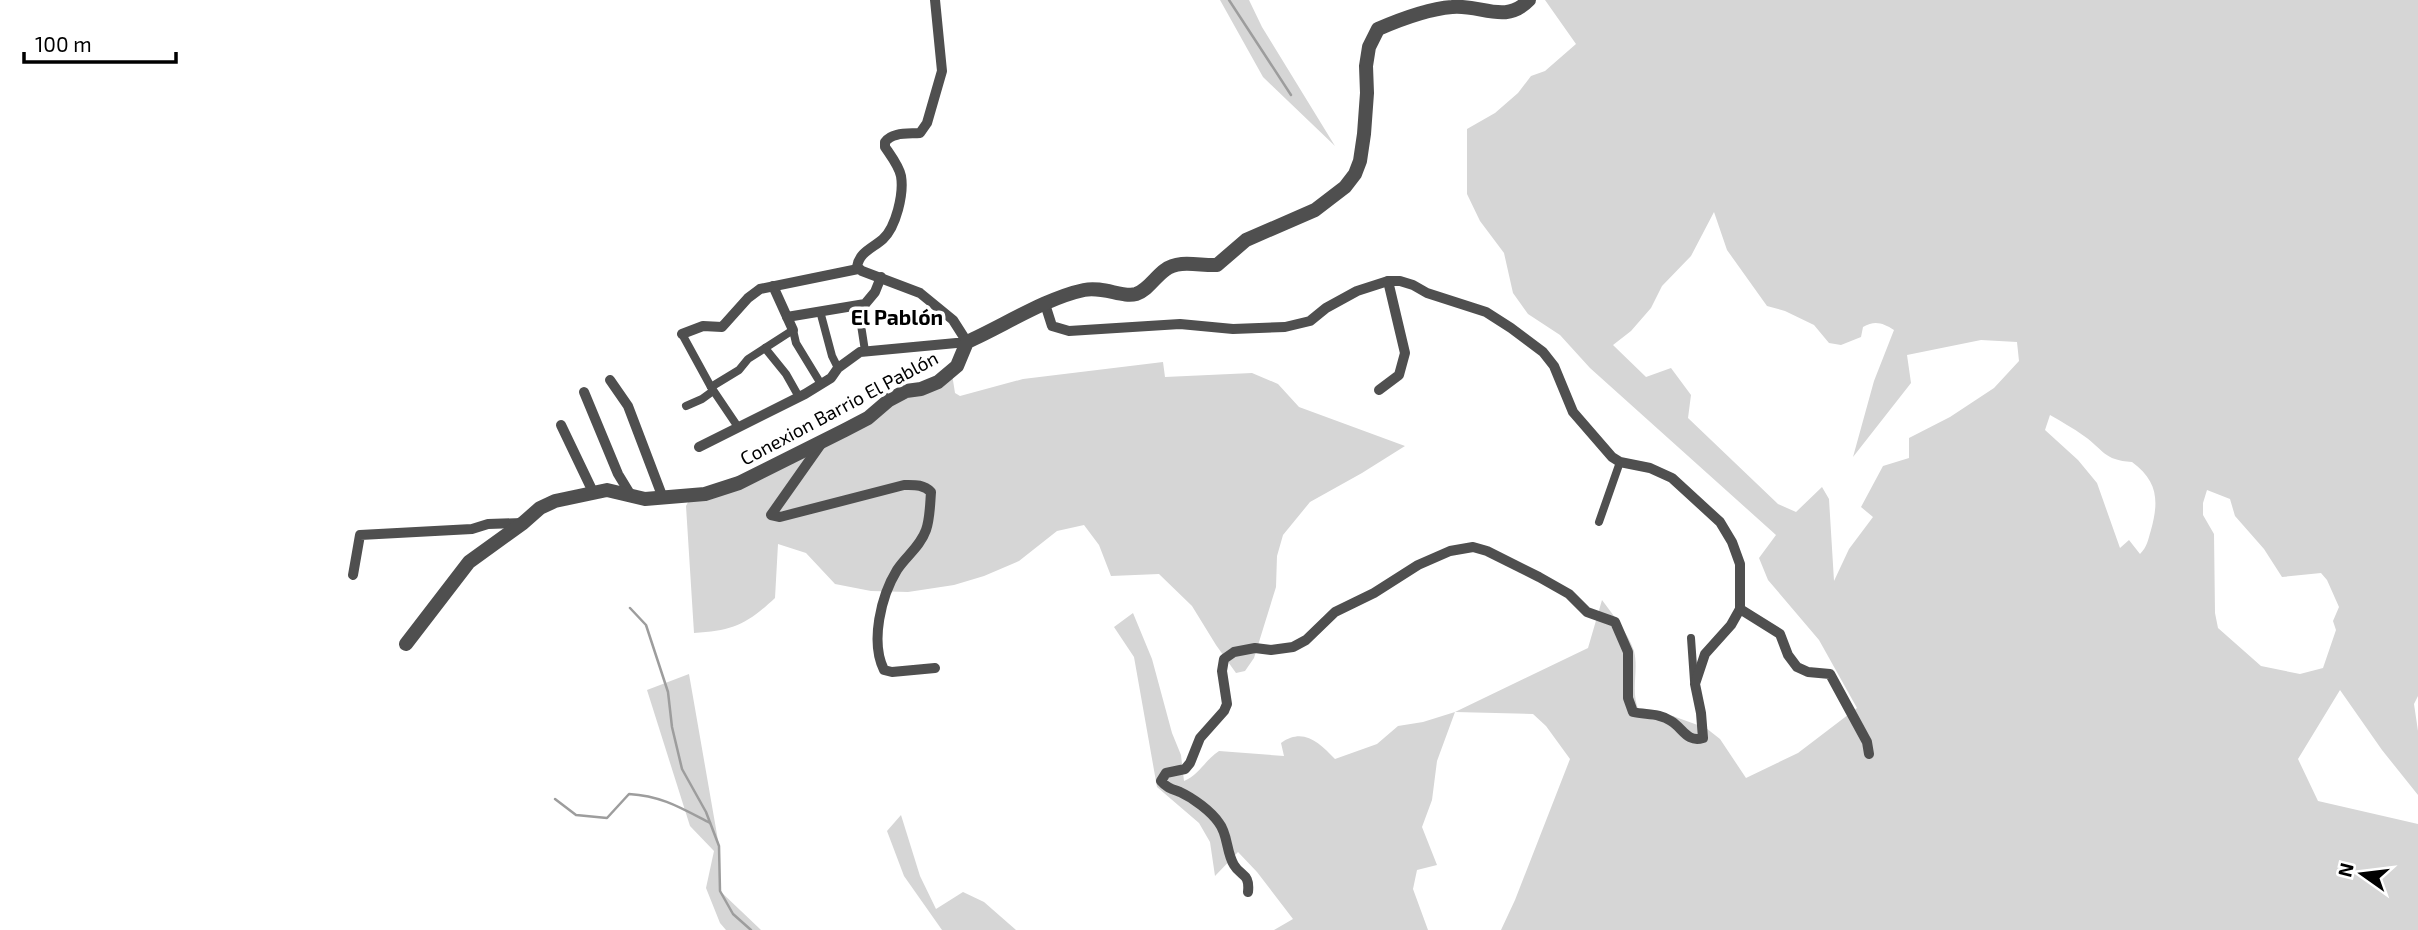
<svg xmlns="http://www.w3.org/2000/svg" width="2418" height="930" viewBox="0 0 2418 930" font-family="'Exo 2',sans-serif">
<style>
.green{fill:#d6d6d6;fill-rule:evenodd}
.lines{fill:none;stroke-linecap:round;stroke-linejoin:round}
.stream{stroke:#9d9d9d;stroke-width:2.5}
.pedestrian{stroke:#4f4f4f;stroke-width:8}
.minor{stroke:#4f4f4f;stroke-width:10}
.tertiary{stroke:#4f4f4f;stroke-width:14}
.labels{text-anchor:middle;stroke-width:7;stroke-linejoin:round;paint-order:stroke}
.street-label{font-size:19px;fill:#000;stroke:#fff}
.neighbourhood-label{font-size:21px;font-weight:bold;fill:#000;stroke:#fff}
</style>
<rect width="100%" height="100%" fill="#fff"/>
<g class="green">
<path d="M1220,0H1249L1262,27L1335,146L1263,77Z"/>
<path d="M1545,0H2418V696L2414,704L2418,731V795L2382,750L2340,690L2298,759L2318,801L2418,824V930H1501L1515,900L1570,759L1546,726L1533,714L1455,712L1437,761L1432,800L1422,827L1437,865L1417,870L1413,889L1428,930H1274L1293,919L1257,872L1238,852L1215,876L1210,842L1199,823L1157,787L1134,657L1114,627L1133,613L1152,659L1172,733L1181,755L1184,781C1200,774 1205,760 1219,751L1284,756L1281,743C1304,727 1319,743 1335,759L1377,744L1398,726L1423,722L1455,712L1588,648L1602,600C1613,615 1628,633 1634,651C1639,671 1630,691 1639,711L1656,710L1706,728L1720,739L1746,778L1798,753L1857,708L1819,640L1768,580L1759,558L1776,535L1590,368L1560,335L1528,314L1513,293L1504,253L1480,221L1467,194V129L1495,113L1518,93L1531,76L1545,71L1576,44ZM1714,212L1727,250L1767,306L1785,311L1814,325L1829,343L1841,345L1861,337L1863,327C1875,320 1883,323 1894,330L1874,381L1853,457L1911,383L1907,355L1981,340L2017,342L2019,361L1994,388L1950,417L1909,438V458L1883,466L1861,507L1873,517L1849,549L1834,581L1829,499L1822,487L1796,512L1778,504L1688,418L1691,395L1671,368L1646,377L1613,345L1631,331L1651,308L1662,286L1691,256ZM2050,415C2062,422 2073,428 2084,436C2104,450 2103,460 2132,462C2158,481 2159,501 2151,530C2148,540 2147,547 2140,554L2129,540L2120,548L2097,483L2078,460L2045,430ZM2207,490L2230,499L2235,516L2264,549L2282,577L2321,573L2327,580L2339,607L2333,621L2336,630L2323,668L2300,674L2261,666L2218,628L2215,613L2214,534L2203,515V503Z"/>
<path d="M1163,362L1165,377L1252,373L1278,384L1299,407L1405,446L1362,473L1310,502L1283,535L1277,556L1276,587L1254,658L1245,671L1236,673L1216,645L1192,606L1159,574L1111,576L1099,545L1084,525L1057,531L1019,561L984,576L954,585L908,592L871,591L835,584L806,553L778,544L775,598C747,624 733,631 694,633L686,506L692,494L721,485L952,374L955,393L960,396L1023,379Z"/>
<path d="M689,674L719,846L720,891L761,930H726L720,923L706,888L714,851L690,826L647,690Z"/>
<path d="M901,815L920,876L936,909L963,892L984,902L1016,930H942L904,876L887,831Z"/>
</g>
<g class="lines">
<g class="stream">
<path d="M1229,0L1291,95"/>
<path d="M630,608L646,625L668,692L672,727L682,769L706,812L719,846L720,891L733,914L751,930"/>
<path d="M555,799L576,815L607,818L629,794C662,796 681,808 710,823"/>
</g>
<g class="pedestrian">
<path d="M820,311L832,356L838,368"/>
<path d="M682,334L711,387L738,427"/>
<path d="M765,348L786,374L799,397"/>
<path d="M865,351L861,325L865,304"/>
<path d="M711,387L739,370L748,359L793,330L796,343L821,384"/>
<path d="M686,406L702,399L713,391"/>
<path d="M1599,522L1620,462"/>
<path d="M1691,638L1694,681"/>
</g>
<g class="minor">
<path d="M773,286L793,330"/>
<path d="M1045,304L1052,326L1069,331L1180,324L1233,329L1285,327L1310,321L1326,308L1357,291L1388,281H1400L1413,285L1427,293L1486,312L1511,328L1543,352L1554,366L1573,412L1612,457L1620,462L1650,468L1672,478L1720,522L1732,542L1740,564V609L1731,625L1705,654L1695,684L1701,713L1703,738C1687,743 1683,728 1671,721C1660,713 1646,715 1633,712L1628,698V652L1615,622L1587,612L1569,594L1539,577L1487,551L1473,547L1450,551L1418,565L1374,593L1335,612L1306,640L1293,647L1271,650L1255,648L1234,652L1224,659L1222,671L1227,704L1224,711L1200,738L1190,763L1185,769L1166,773L1161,781C1167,788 1172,789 1180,792C1193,798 1211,811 1219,823C1228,834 1226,852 1234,865C1241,877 1250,873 1248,892"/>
<path d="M787,317L865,304L875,292L881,277"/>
<path d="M682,334L703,326L722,327L748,298L760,289L858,269"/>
<path d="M610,380L628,406L663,498"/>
<path d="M1379,390L1399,375L1405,353L1388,281"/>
<path d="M584,392L618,474L632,497"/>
<path d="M561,425L594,494"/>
<path d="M821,444L771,515L780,517L904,485C914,485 923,484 931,492C930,505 930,519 926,530C920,547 906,556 897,570C881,596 870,642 884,670L892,672L935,668"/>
<path d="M699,447L805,394L831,378L838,368L860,352L967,342L953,320L920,293L862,271L857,267C859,252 873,248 883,239C896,227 904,194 901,176C899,166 891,156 885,147V142C892,132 908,134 920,133L927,123L942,71L935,0"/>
<path d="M353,575L360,535L472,529L488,524L523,523"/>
<path d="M1740,609L1780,634L1788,655L1797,667L1808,672L1830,674L1867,742L1869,754"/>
</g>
<path class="tertiary" d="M406,644L469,562L523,523L540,508L555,501L607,490L645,499L705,494L739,483L845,430L868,418L889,400L906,391L921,389L938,382L957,366L967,342C1003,326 1046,298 1084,290C1103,286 1123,298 1136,294C1148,290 1155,277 1165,270C1179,259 1200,266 1217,265L1246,240L1315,210L1345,187L1355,174L1360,161L1364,134L1367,93L1366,66L1369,47L1378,29C1401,19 1427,9 1452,7C1481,4 1505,25 1529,0"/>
</g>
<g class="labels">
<g class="street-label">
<text transform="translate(839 408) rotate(-28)" y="7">Conexion Barrio El Pablón</text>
</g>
<g class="neighbourhood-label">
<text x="897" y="325">El Pablón</text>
</g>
</g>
<g transform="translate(2362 874) rotate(284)" stroke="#ffffff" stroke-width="5" paint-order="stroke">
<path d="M0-5L12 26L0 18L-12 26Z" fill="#000000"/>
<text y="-10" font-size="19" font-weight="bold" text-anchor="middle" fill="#000000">N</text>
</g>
<path d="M24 52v10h152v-10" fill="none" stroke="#000000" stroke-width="3.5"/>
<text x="35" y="52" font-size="21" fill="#000000" stroke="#ffffff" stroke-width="5" paint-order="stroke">100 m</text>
</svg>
